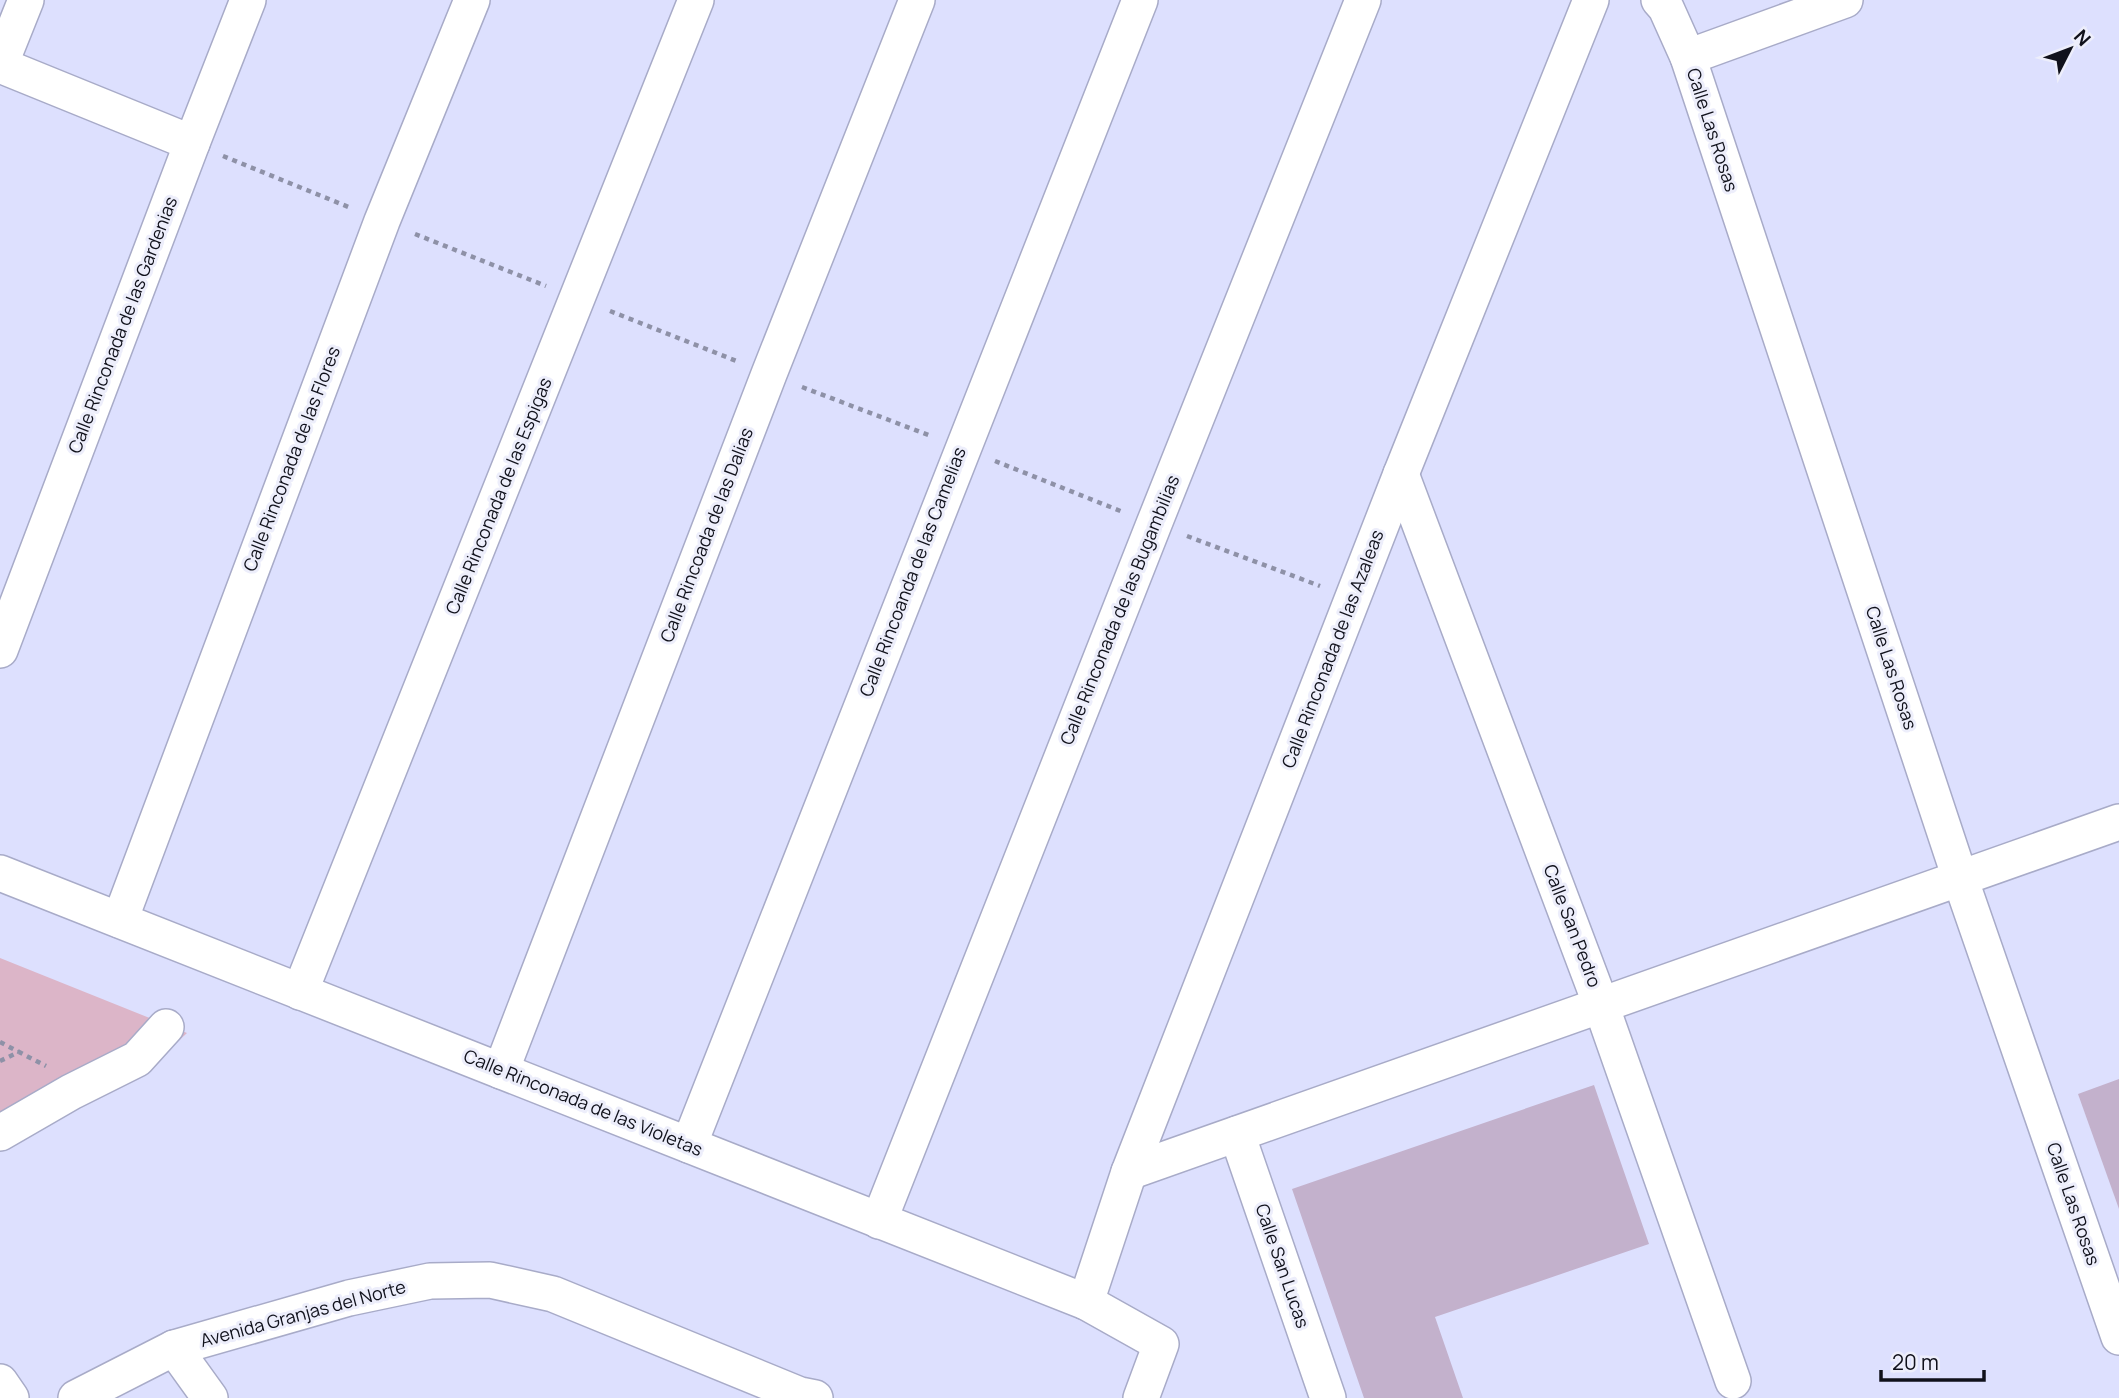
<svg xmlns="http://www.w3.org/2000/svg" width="2119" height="1398" viewBox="0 0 2119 1398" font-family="Manrope,sans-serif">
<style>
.green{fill:#dcb5c8}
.building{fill:#c3b1cc}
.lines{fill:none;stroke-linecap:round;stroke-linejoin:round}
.minor-casing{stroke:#a8abc8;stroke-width:38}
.path{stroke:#8e91a7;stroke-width:4.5;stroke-dasharray:5 5;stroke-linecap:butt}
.minor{stroke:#fff;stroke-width:35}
.labels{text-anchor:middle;stroke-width:6;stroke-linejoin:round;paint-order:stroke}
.street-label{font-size:18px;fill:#10111b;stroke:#edeefb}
</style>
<rect width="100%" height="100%" fill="#dde0fe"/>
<path class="green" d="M0,958L187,1033L158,1060L0,1146Z"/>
<g class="building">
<path d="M2119,1079V1209L2078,1094Z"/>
<path d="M1594,1085L1649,1244L1435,1317L1463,1398H1364L1292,1189Z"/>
</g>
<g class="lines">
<defs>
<g id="minor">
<path d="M1659,0L1666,8L1688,57L1960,878L2119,1337"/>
<path d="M1688,57L1845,0"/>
<path d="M0,65L192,143"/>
<path d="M0,65L26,0"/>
<path d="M1401,474L1601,1005L1733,1381"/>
<path d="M0,650L192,143L248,0"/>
<path d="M0,873L1086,1302L1161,1344L1141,1398"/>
<path d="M120,920L382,221L472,0"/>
<path d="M300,992L696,0"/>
<path d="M501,1071L769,374L917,0"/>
<path d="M0,1133L71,1092L137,1059L166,1027"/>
<path d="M1237,1134L1328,1398"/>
<path d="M689,1145L1140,0"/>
<path d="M1129,1172L2119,822"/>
<path d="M879,1221L1154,524L1363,0"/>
<path d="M1086,1302L1129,1172L1401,474L1591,0"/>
<path d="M174,1348L210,1398"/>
<path d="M0,1382L11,1398"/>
<path d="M76,1398L174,1348L349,1298L430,1281L490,1280L553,1294L800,1395L815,1398"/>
</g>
</defs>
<use href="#minor" class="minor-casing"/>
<g class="path">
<path d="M223,156L351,208"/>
<path d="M415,234L546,286"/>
<path d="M610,311L739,362"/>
<path d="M802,387L931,436"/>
<path d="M995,461L1123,512"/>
<path d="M1187,536L1320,586"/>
<path d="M0,1042L19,1052"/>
<path d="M0,1061L19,1052L46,1066"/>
</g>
<use href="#minor" class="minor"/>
</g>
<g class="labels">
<g class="street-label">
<text transform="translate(1712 130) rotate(72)" y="6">Calle Las Rosas</text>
<text transform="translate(123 325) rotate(-69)" y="6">Calle Rinconada de las Gardenias</text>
<text transform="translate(292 459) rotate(-69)" y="6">Calle Rinconada de las Flores</text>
<text transform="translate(499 496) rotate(-68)" y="6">Calle Rinconada de las Espigas</text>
<text transform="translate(707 535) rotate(-69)" y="6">Calle Rincoada de las Dalias</text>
<text transform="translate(913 572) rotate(-69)" y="6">Calle Rincoanda de las Camelias</text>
<text transform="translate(1120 610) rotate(-68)" y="6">Calle Rinconada de las Bugambilias</text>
<text transform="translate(1333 649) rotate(-69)" y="6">Calle Rinconada de las Azaleas</text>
<text transform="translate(1891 668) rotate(72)" y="6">Calle Las Rosas</text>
<text transform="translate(1572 926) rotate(69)" y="6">Calle San Pedro</text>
<text transform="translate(583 1103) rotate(22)" y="6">Calle Rinconada de las Violetas</text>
<text transform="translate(2073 1204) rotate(71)" y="6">Calle Las Rosas</text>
<text transform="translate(1282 1266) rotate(71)" y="6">Calle San Lucas</text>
<text transform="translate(303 1314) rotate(-15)" y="6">Avenida Granjas del Norte</text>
</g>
</g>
<g transform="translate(2070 49) rotate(48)" stroke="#edeefb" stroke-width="5" paint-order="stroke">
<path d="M0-5L12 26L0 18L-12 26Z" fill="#10111b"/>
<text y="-10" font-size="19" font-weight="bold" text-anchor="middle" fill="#10111b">N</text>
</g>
<path d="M1881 1370v10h103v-10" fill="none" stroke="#10111b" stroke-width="3.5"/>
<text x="1892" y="1370" font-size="21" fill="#10111b" stroke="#edeefb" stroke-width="5" paint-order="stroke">20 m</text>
</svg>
